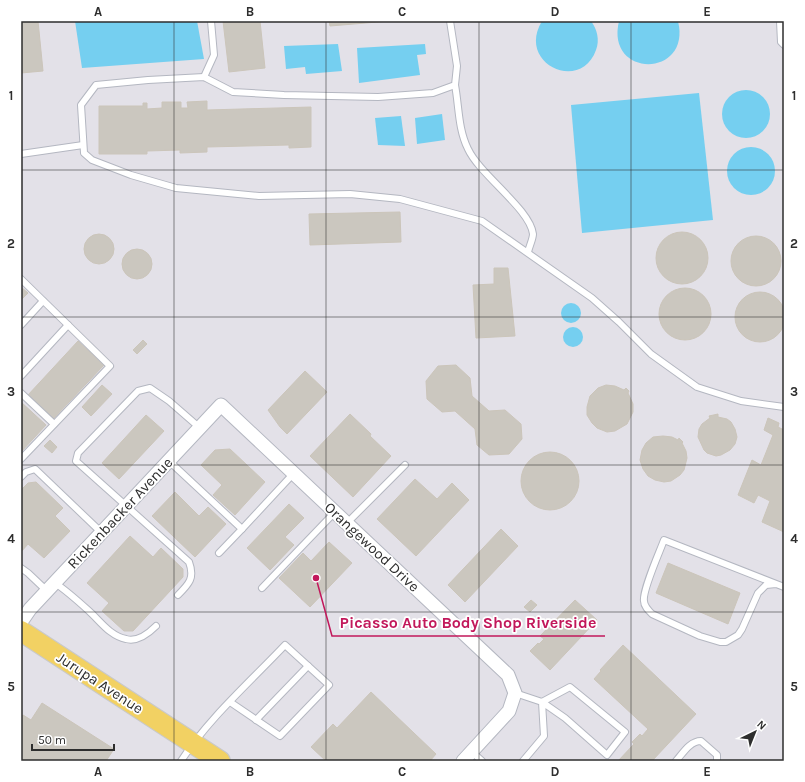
<svg xmlns="http://www.w3.org/2000/svg" width="805" height="782" viewBox="0 0 805 782" font-family="Karla,sans-serif">
<style>
.industrial{fill:#e3e1e8}
.water{fill:#75cff0}
.building{fill:#cbc7bf;stroke:#cbc5ba}
.lines{fill:none;stroke-linecap:round;stroke-linejoin:round}
.lane-casing{stroke:#b4b7c1;stroke-width:8}
.street-casing{stroke:#b4b7c1;stroke-width:15}
.primary-casing{stroke:#c9c9c9;stroke-width:22}
.lane{stroke:#fff;stroke-width:6}
.street{stroke:#fff;stroke-width:13}
.primary{stroke:#f2d163;stroke-width:20}
.grid{fill:none;stroke:#2e2e2e;stroke-width:1;stroke-opacity:0.55}
.labels{text-anchor:middle;stroke-width:3.5;stroke-linejoin:round;paint-order:stroke}
.street-label{font-size:15px;fill:#2e2e2e;stroke:#fff}
.leader{fill:none;stroke:#c2185b;stroke-width:1.5}
.callout-dot{fill:#c2185b;stroke:#fff;stroke-width:1.5}
.callout-label{font-size:16px;text-anchor:middle;font-weight:bold;fill:#c2185b;stroke:#fff;stroke-width:3.5;stroke-linejoin:round;paint-order:stroke}
.neatline{fill:none;stroke:#2e2e2e;stroke-width:1.5}
.grid-label{font-size:13px;text-anchor:middle;font-weight:bold;fill:#2e2e2e}
</style>
<rect width="100%" height="100%" fill="#efe9e1"/>
<rect class="industrial" x="21" y="21" width="763" height="740"/>
<g class="water">
<path d="M75,21H197L204,59L82,68Z"/>
<path d="M542,21H591C597,29 600,40 596,50C581,93 516,64 542,21Z"/>
<path d="M619,21H678C692,78 605,79 619,21Z"/>
<path d="M338,44L342,71L306,74L305,67L286,69L284,46Z"/>
<path d="M425,44L426,54L417,55L420,75L359,83L357,48Z"/>
<circle cx="746" cy="114" r="24"/>
<path d="M699,93L713,220L582,233L571,105Z"/>
<path d="M442,114L445,140L417,144L415,118Z"/>
<path d="M401,116L405,146L378,145L375,118Z"/>
<circle cx="751" cy="171" r="24"/>
<circle cx="571" cy="313" r="10"/>
<circle cx="573" cy="337" r="10"/>
</g>
<g class="building">
<path d="M21,21H38L43,71L21,73Z"/>
<path d="M223,21H260L265,68L229,72Z"/>
<path d="M329,21H389L330,26Z"/>
<path d="M207,101V110L311,107V147L289,148V145L207,147V152L180,153V150L147,151V154H99V106H143V103H147V109L162,108V102H181V108H188L187,102Z"/>
<path d="M400,212L401,242L310,245L309,214Z"/>
<circle cx="682" cy="258" r="26"/>
<circle cx="99" cy="249" r="15"/>
<circle cx="756" cy="261" r="25"/>
<circle cx="137" cy="264" r="15"/>
<path d="M494,268H508L515,336L476,338L473,285L494,284Z"/>
<path d="M21,287L28,293L21,300Z"/>
<circle cx="685" cy="314" r="26"/>
<circle cx="760" cy="317" r="25"/>
<path d="M143,340L147,344L137,354L133,350Z"/>
<path d="M78,341L104,365L53,419L28,395Z"/>
<path d="M456,365L470,378L472,396L489,411L505,410L521,424L522,439L509,454L489,455L477,445L475,429L455,411L442,412L427,399L426,381L438,366Z"/>
<path d="M305,371L327,392L287,434L280,427L268,410Z"/>
<path d="M102,385L112,394L91,416L82,407Z"/>
<path d="M606,385L615,386L624,390L626,388L629,391L628,393L633,404V412L627,424L615,431L607,432L597,428L592,423L587,415V407L590,396L598,388Z"/>
<path d="M21,402L46,425L21,452Z"/>
<path d="M350,414L371,434L370,436L391,456L353,497L310,456Z"/>
<path d="M718,414V417L727,419L731,422L735,429L737,437L735,444L730,450L721,455L716,456L707,453L704,450L698,437L699,429L702,424L710,418L709,416Z"/>
<path d="M146,415L164,431L119,479L102,463Z"/>
<path d="M768,418L779,423L778,427L784,430V532L762,522L770,501L758,495L754,503L738,495L752,460L761,465L773,435L764,430Z"/>
<path d="M663,436L672,437L678,440L679,438L683,442L682,443L686,451L687,458L684,470L680,475L671,481L664,482L655,480L648,476L643,469L640,460L642,450L646,443L653,437Z"/>
<path d="M50,440L57,447L52,453L44,446Z"/>
<path d="M230,449L265,482L235,515L213,495L222,485L201,465L215,450Z"/>
<circle cx="550" cy="481" r="29"/>
<path d="M415,479L437,499L452,483L469,500L416,556L377,519Z"/>
<path d="M36,482L63,508L55,516L70,531L44,558L28,544L21,552V490L28,483Z"/>
<path d="M175,492L199,516L208,507L226,524L195,557L152,516Z"/>
<path d="M289,504L304,518L285,537L294,545L270,570L247,548Z"/>
<path d="M501,529L518,546L465,602L448,585Z"/>
<path d="M130,536L153,557L161,548L183,569V577L133,631H124L102,611L109,603L87,583Z"/>
<path d="M329,542L352,563L310,607L279,578L303,553L311,561Z"/>
<path d="M668,563L740,593L728,624L656,593Z"/>
<path d="M531,600L537,605L530,612L524,607Z"/>
<path d="M575,600L597,620L550,670L530,651L538,643L539,644L544,639L540,636Z"/>
<path d="M623,645L696,714L652,761H618L634,744L632,742L640,734L642,736L648,729L594,679L601,671L600,670Z"/>
<path d="M371,692L436,754L430,761H326L311,747L333,724L337,728Z"/>
<path d="M42,703L114,749L106,761H21V717L23,715L31,720Z"/>
</g>
<g class="lines">
<defs>
<g id="lane">
<path d="M450,21L457,66L455,85L433,93L378,97L284,95L233,92L204,77L148,80L96,85L81,105L84,153L92,160L131,175L176,188L259,196L350,194L400,199L482,221L592,298L619,322L651,354L697,387L741,401L784,407"/>
<path d="M780,21L781,42L784,45"/>
<path d="M204,77L214,55L211,21"/>
<path d="M455,85C459,106 458,129 468,149C480,175 530,209 533,234C533,239 529,247 528,252"/>
<path d="M21,154L83,145"/>
<path d="M21,279L110,366L21,459"/>
<path d="M21,325L43,301"/>
<path d="M21,376L68,325"/>
<path d="M21,393L54,424"/>
<path d="M169,461L242,529L294,473"/>
<path d="M21,477L26,472L35,469L102,533"/>
<path d="M347,523L405,465"/>
<path d="M219,553L242,529"/>
<path d="M21,568L28,573L47,591"/>
<path d="M55,583C67,591 78,601 89,611C100,621 110,636 126,639C137,642 149,633 156,626"/>
<path d="M776,584L766,585L758,593L742,629L738,635L726,642H720L700,636L652,614C648,610 644,606 644,601C642,591 660,551 664,540L784,587"/>
<path d="M262,588L335,512"/>
<path d="M178,595C189,584 195,578 189,562L76,461L78,453L138,391L150,388L169,401L200,428"/>
<path d="M515,693L542,702L565,718L607,755L625,732L570,687L542,702L544,736L523,761"/>
<path d="M256,720L308,666"/>
<path d="M472,752L482,761"/>
<path d="M181,761C208,719 250,682 285,645L329,685L280,736L230,702"/>
<path d="M676,761C683,753 690,741 701,741L717,755V761"/>
</g>
<path id="street" d="M21,622L30,609L221,405L508,675L515,693L509,711L463,761"/>
<path id="primary" d="M21,631L220,761"/>
</defs>
<use href="#lane" class="lane-casing"/>
<use href="#street" class="street-casing"/>
<use href="#primary" class="primary-casing"/>
<use href="#lane" class="lane"/>
<use href="#street" class="street"/>
<use href="#primary" class="primary"/>
</g>
<path class="grid" d="M174,21V761M326,21V761M479,21V761M631,21V761M21,170H784M21,317H784M21,465H784M21,612H784"/>
<g class="labels">
<g class="street-label">
<text transform="translate(120 513) rotate(-47)" y="5">Rickenbacker Avenue</text>
<text transform="translate(372 547) rotate(43)" y="5">Orangewood Drive</text>
<text transform="translate(100 683) rotate(33)" y="5">Jurupa Avenue</text>
</g>
</g>
<path class="leader" d="M316 578L332 636H605"/>
<circle class="callout-dot" cx="316" cy="578" r="4"/>
<g class="callout-label">
<text x="468" y="628">Picasso Auto Body Shop Riverside</text>
</g>
<rect width="805" height="782" fill="none" stroke="#ffffff" stroke-width="44"/>
<g transform="translate(755 732) rotate(43)" stroke="#ffffff" stroke-width="3" paint-order="stroke">
<path d="M0-3L7 15L0 10L-7 15Z" fill="#2e2e2e"/>
<text y="-6" font-size="11" font-weight="bold" text-anchor="middle" fill="#2e2e2e">N</text>
</g>
<path d="M32 744v6h82v-6" fill="none" stroke="#2e2e2e" stroke-width="2"/>
<text x="38" y="744" font-size="12" fill="#2e2e2e" stroke="#ffffff" stroke-width="3" paint-order="stroke">50 m</text>
<rect x="22" y="22" width="761" height="738" class="neatline"/>
<g class="grid-label">
<text x="98" y="16">A</text>
<text x="250" y="16">B</text>
<text x="402" y="16">C</text>
<text x="555" y="16">D</text>
<text x="707" y="16">E</text>
<text x="11" y="100">1</text>
<text x="794" y="100">1</text>
<text x="11" y="248">2</text>
<text x="794" y="248">2</text>
<text x="11" y="396">3</text>
<text x="794" y="396">3</text>
<text x="11" y="543">4</text>
<text x="794" y="543">4</text>
<text x="11" y="691">5</text>
<text x="794" y="691">5</text>
<text x="98" y="776">A</text>
<text x="250" y="776">B</text>
<text x="402" y="776">C</text>
<text x="555" y="776">D</text>
<text x="707" y="776">E</text>
</g>
</svg>
